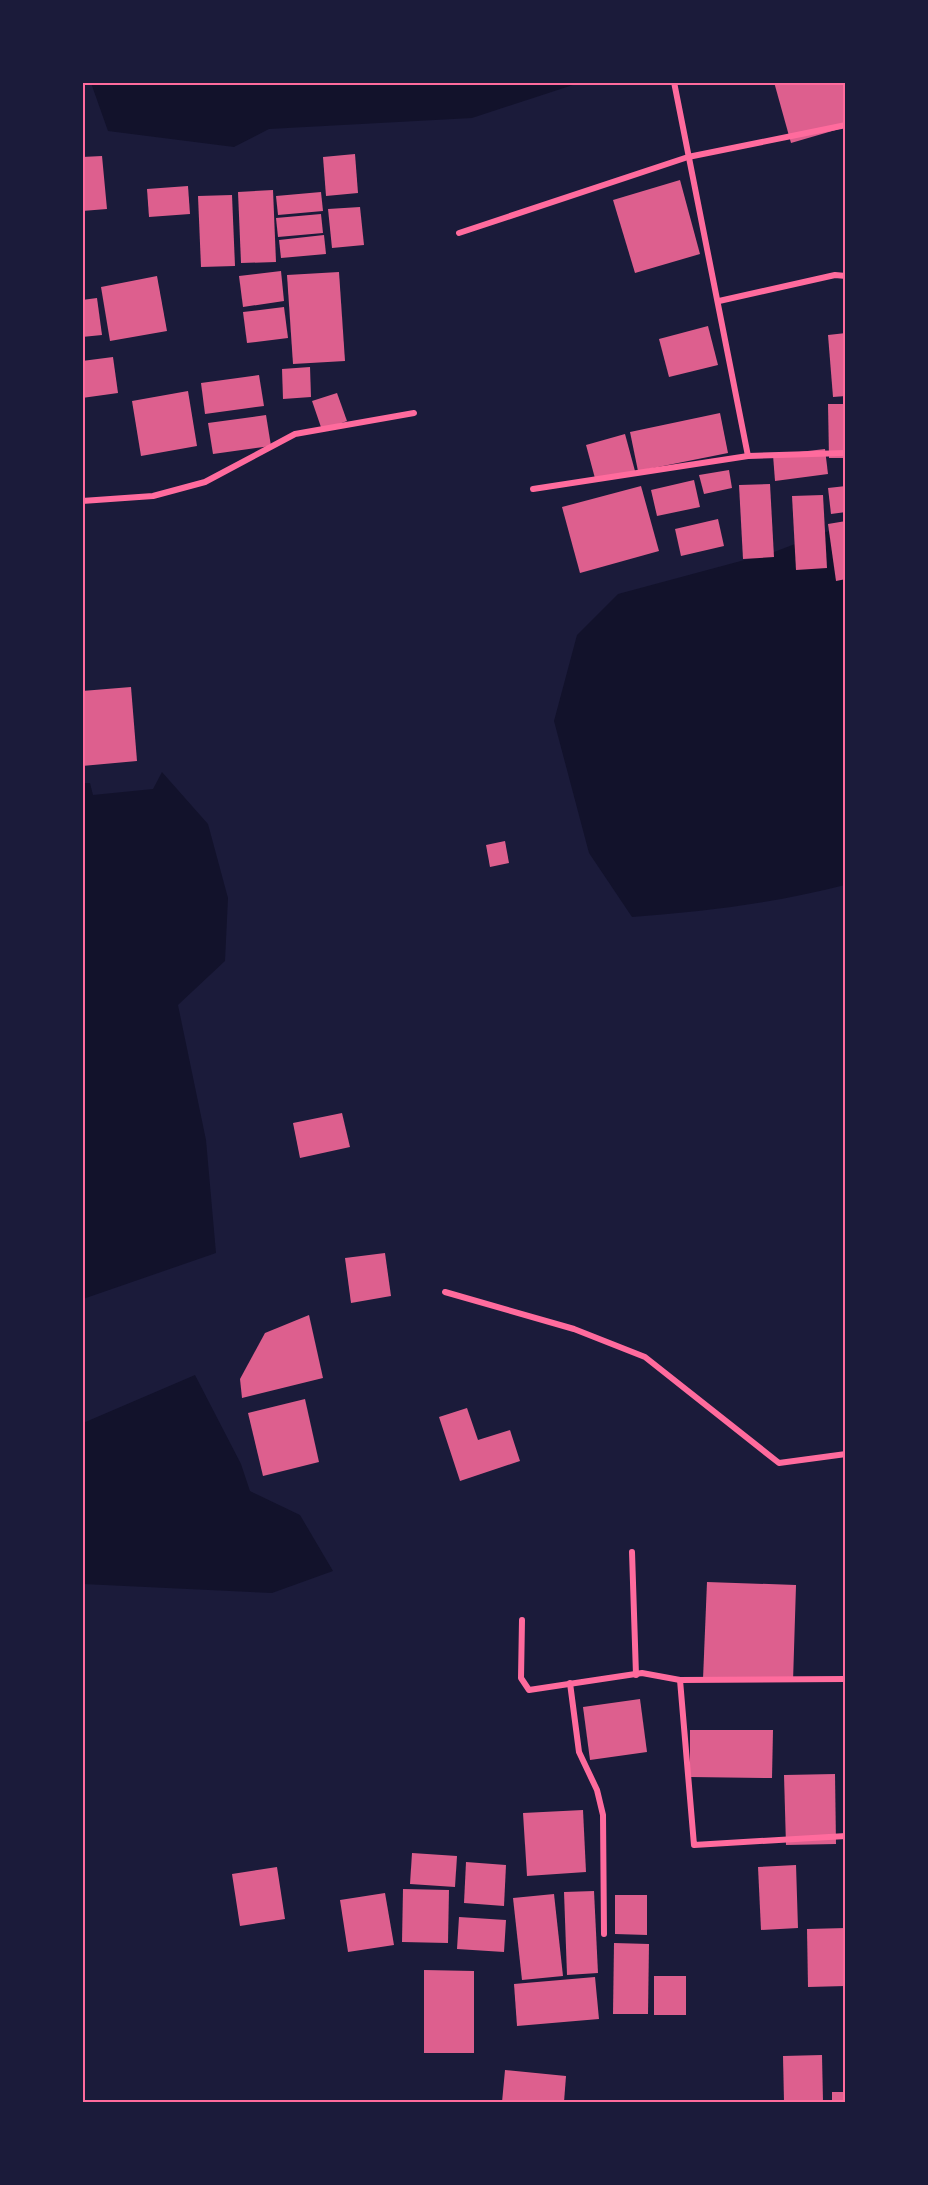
<svg xmlns="http://www.w3.org/2000/svg" width="928" height="2185" viewBox="0 0 928 2185" font-family="Cabin,sans-serif">
<style>
.water{fill:#12122b}
.building{fill:#dd5f8e}
.lines{fill:none;stroke-linecap:round;stroke-linejoin:round}
.minor{stroke:#ff6b9d;stroke-width:6}
.neatline{fill:none;stroke:#ff6b9d;stroke-width:2}
</style>
<rect width="100%" height="100%" fill="#1b1b3a"/>
<g class="water">
<path d="M91,83V82L579,83L472,118L269,129L234,147L108,131Z"/>
<path d="M845,525V885C775,903 704,912 632,917L589,853L554,721L577,635L618,594L774,552Z"/>
<path d="M162,772L208,824L228,898L225,961L178,1005L206,1140L216,1253L83,1299V783H90L93,795L153,789Z"/>
<path d="M195,1375L241,1464L250,1491L300,1515L333,1571L272,1593L83,1584V1423Z"/>
</g>
<g class="building">
<path d="M774,82H845L846,127L791,143Z"/>
<path d="M355,154L358,193L326,196L323,157Z"/>
<path d="M102,156L107,209L82,211V157Z"/>
<path d="M680,180L700,254L635,273L613,200Z"/>
<path d="M188,186L190,214L149,217L147,189Z"/>
<path d="M273,190L276,262L241,263L238,192Z"/>
<path d="M321,192L323,211L278,215L276,196Z"/>
<path d="M232,195L235,266L201,267L198,196Z"/>
<path d="M360,207L364,245L332,248L328,209Z"/>
<path d="M321,214L323,233L278,237L276,218Z"/>
<path d="M324,235L326,254L281,258L279,240Z"/>
<path d="M281,271L284,301L243,307L239,276Z"/>
<path d="M339,272L345,361L293,364L287,275Z"/>
<path d="M157,276L167,331L110,341L101,287Z"/>
<path d="M97,298L102,335L82,337V300Z"/>
<path d="M284,307L288,338L247,343L243,312Z"/>
<path d="M708,326L718,365L669,377L659,339Z"/>
<path d="M846,333V396L833,397L828,335Z"/>
<path d="M113,357L118,393L82,398V361Z"/>
<path d="M310,367L311,397L283,399L282,369Z"/>
<path d="M259,375L264,406L205,414L201,383Z"/>
<path d="M188,391L197,446L141,456L132,401Z"/>
<path d="M337,393L347,421L322,430L312,401Z"/>
<path d="M828,404H846V458H829Z"/>
<path d="M720,413L728,453L638,471L630,432Z"/>
<path d="M266,415L271,446L213,454L208,423Z"/>
<path d="M625,434L635,471L596,482L586,445Z"/>
<path d="M825,449L828,474L775,481L773,455Z"/>
<path d="M729,470L732,488L704,494L699,475Z"/>
<path d="M694,480L700,507L657,516L651,490Z"/>
<path d="M770,484L774,557L743,559L739,485Z"/>
<path d="M641,486L659,551L580,573L562,507Z"/>
<path d="M846,486V512L831,514L828,488Z"/>
<path d="M823,495L827,568L796,570L792,496Z"/>
<path d="M718,519L724,546L681,556L675,529Z"/>
<path d="M846,521V579L836,581L828,524Z"/>
<path d="M131,687L137,761L82,766V691Z"/>
<path d="M505,841L509,863L490,867L486,845Z"/>
<path d="M342,1113L350,1147L300,1158L293,1123Z"/>
<path d="M385,1253L391,1296L351,1303L345,1258Z"/>
<path d="M309,1315L323,1378L242,1398L240,1379L265,1333Z"/>
<path d="M305,1399L319,1462L263,1476L248,1413Z"/>
<path d="M467,1408L478,1440L510,1430L520,1461L460,1481L439,1417Z"/>
<path d="M707,1582L796,1585L793,1682L703,1679Z"/>
<path d="M640,1699L647,1752L590,1760L583,1707Z"/>
<path d="M690,1730H773L772,1778L690,1777Z"/>
<path d="M835,1774L836,1844L786,1845L784,1775Z"/>
<path d="M583,1810L586,1872L527,1876L523,1813Z"/>
<path d="M412,1853L457,1856L455,1887L410,1884Z"/>
<path d="M466,1862L506,1865L504,1906L464,1903Z"/>
<path d="M796,1865L798,1928L761,1930L758,1867Z"/>
<path d="M277,1867L285,1919L240,1926L232,1874Z"/>
<path d="M403,1889L449,1890L448,1943L402,1942Z"/>
<path d="M594,1891L598,1973L567,1975L564,1892Z"/>
<path d="M385,1893L394,1945L348,1952L340,1900Z"/>
<path d="M554,1894L563,1976L522,1980L513,1898Z"/>
<path d="M615,1895H647V1935L615,1934Z"/>
<path d="M459,1917L506,1920L504,1952L457,1949Z"/>
<path d="M846,1928V1986L808,1987L807,1929Z"/>
<path d="M614,1943L649,1944L648,2014H613Z"/>
<path d="M424,1970L474,1971V2053H424Z"/>
<rect x="654" y="1976" width="32" height="39"/>
<path d="M595,1977L599,2019L517,2026L514,1984Z"/>
<path d="M822,2055L823,2102H784L783,2056Z"/>
<path d="M505,2070L566,2076L564,2102H502Z"/>
<rect x="832" y="2092" width="14" height="10"/>
</g>
<g class="lines">
<g class="minor">
<path d="M674,82L748,456"/>
<path d="M459,233L688,157L846,125"/>
<path d="M719,301L835,275L846,276"/>
<path d="M533,489L748,456L846,453"/>
<path d="M82,501L153,496L205,482L295,434L414,413"/>
<path d="M445,1292L574,1329L645,1357L779,1463L846,1454"/>
<path d="M632,1552L636,1675"/>
<path d="M522,1620L521,1678L529,1690L642,1673L680,1680L846,1679"/>
<path d="M680,1680L694,1845L846,1836"/>
<path d="M570,1683L579,1752L597,1790L603,1815L604,1934"/>
</g>
</g>
<rect width="928" height="2185" fill="none" stroke="#1b1b3a" stroke-width="168"/>
<rect x="84" y="84" width="760" height="2017" class="neatline"/>
</svg>
